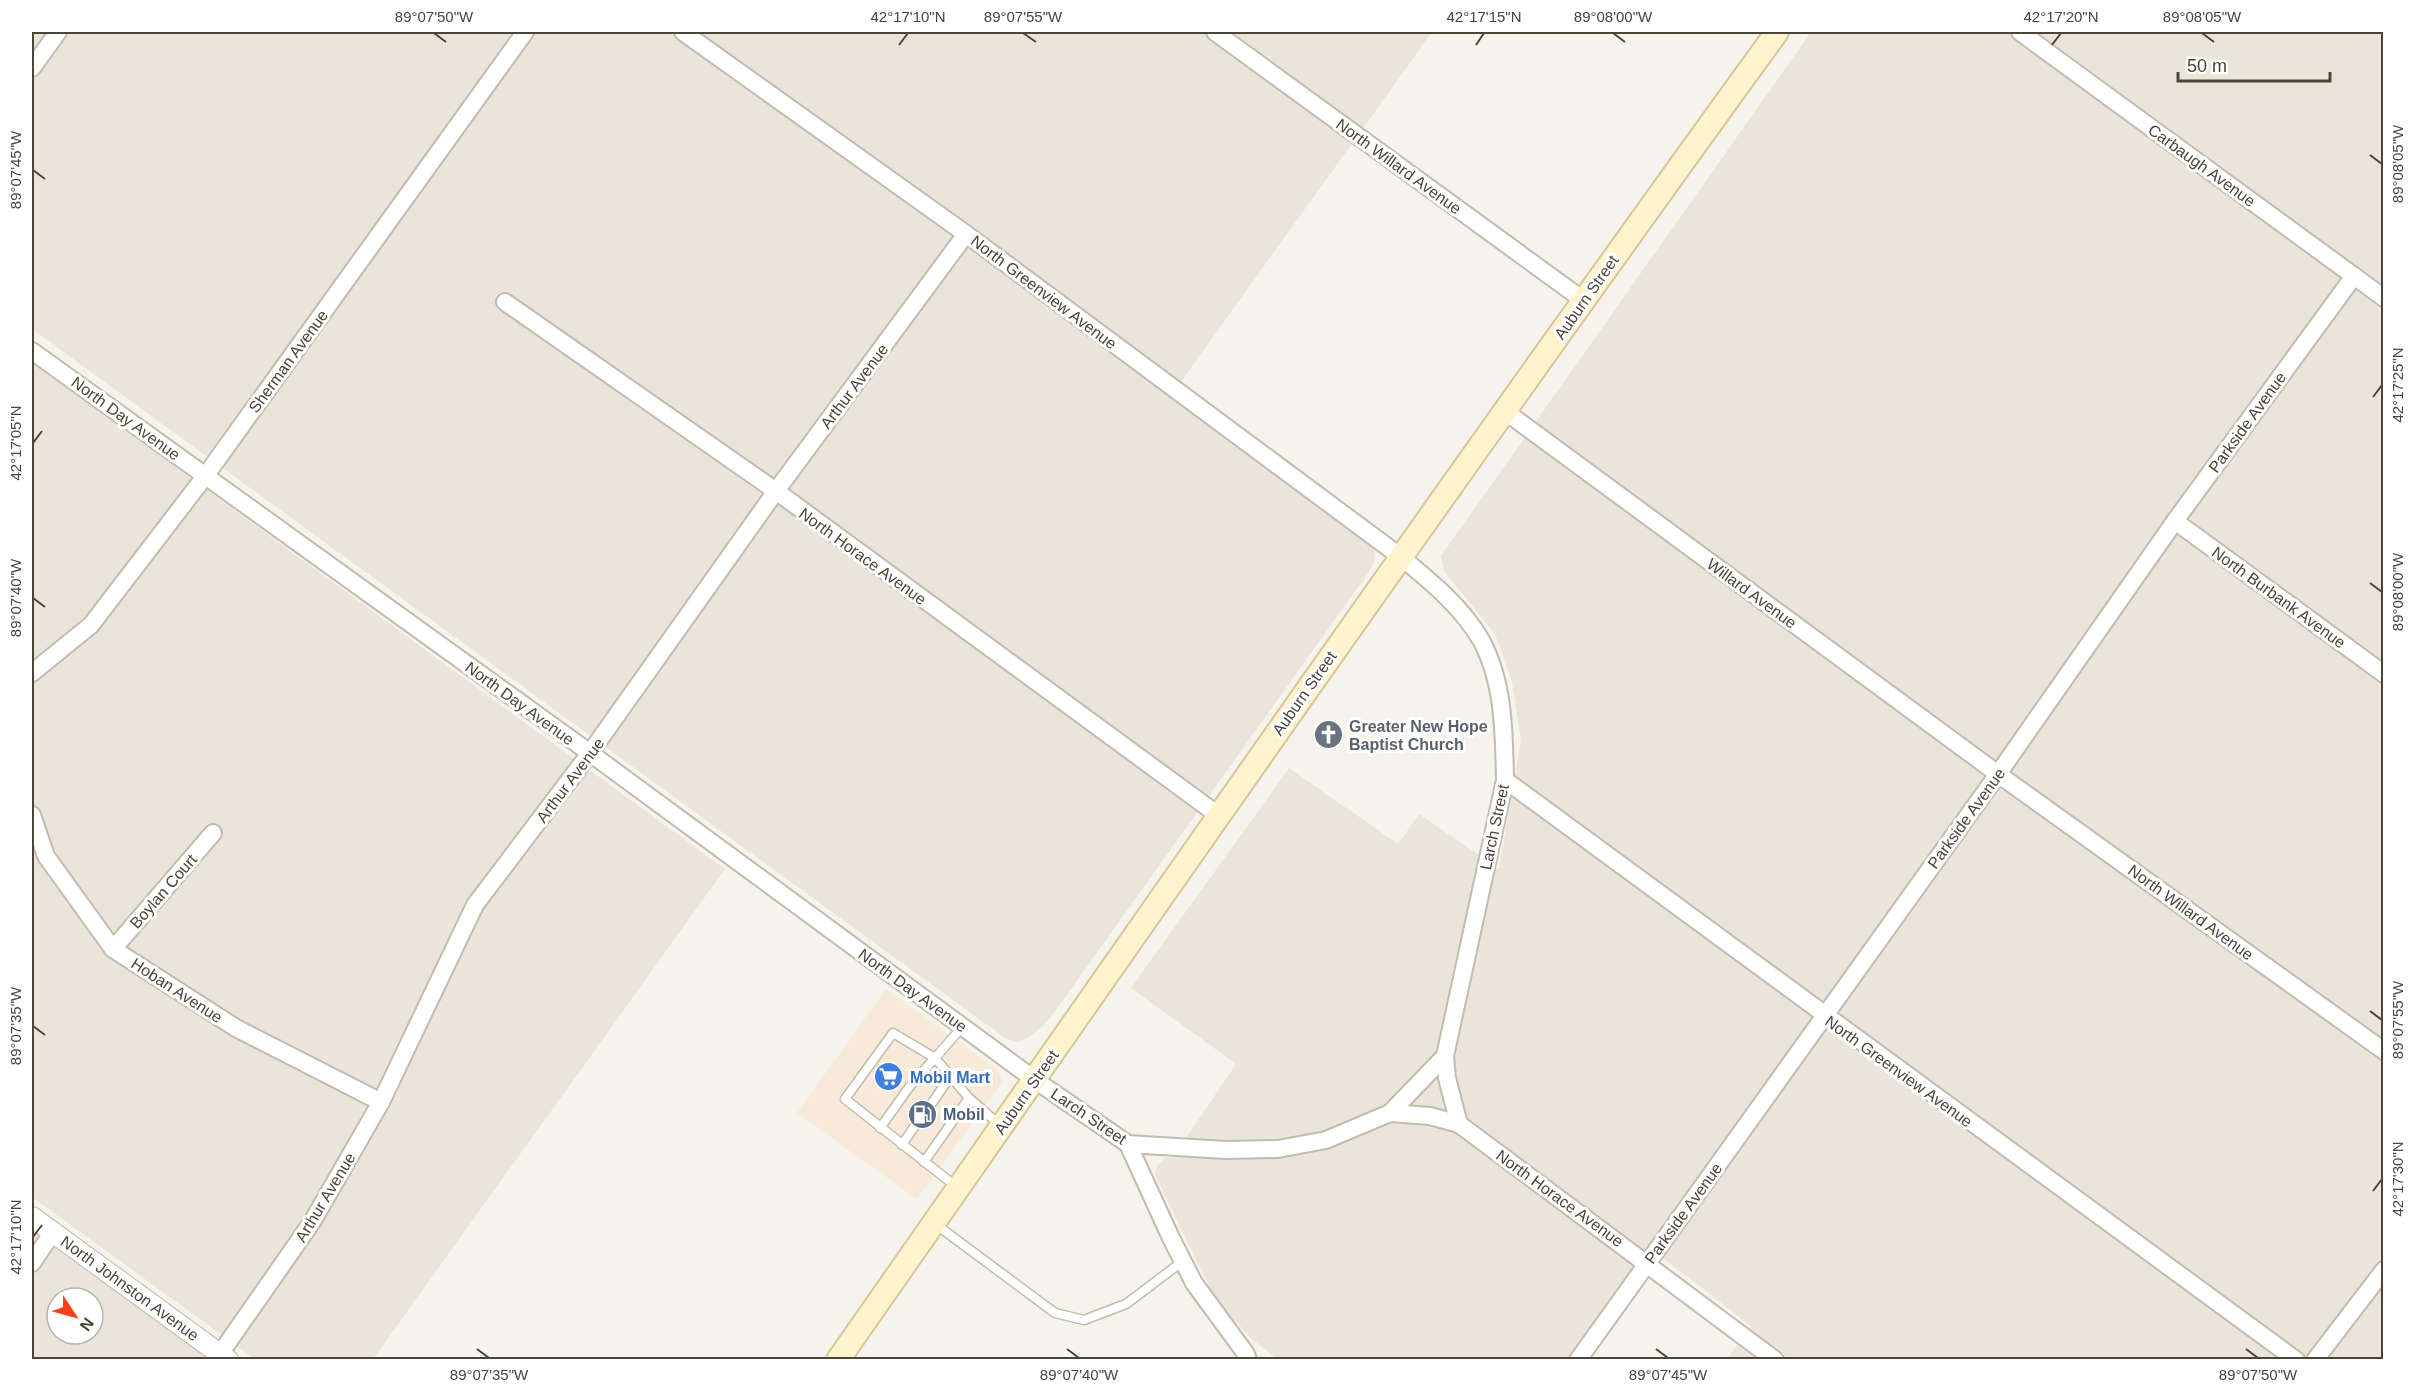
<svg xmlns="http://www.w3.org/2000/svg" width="2415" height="1391" viewBox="0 0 2415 1391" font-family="Arial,sans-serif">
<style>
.residential{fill:#eae5da;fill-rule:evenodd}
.commercial{fill:#f7ead8}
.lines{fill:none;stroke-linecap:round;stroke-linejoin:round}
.service-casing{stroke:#c2bbae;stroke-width:11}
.minor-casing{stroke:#c2bbae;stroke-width:20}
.tertiary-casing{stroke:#c2bbae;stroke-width:22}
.secondary-casing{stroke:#d6c79b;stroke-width:26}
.service{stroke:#fff;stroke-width:8}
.minor{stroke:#fff;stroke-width:16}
.tertiary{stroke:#fff;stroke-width:20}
.secondary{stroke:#fff3cd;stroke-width:22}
.ticks{fill:none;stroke:#4b4439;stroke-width:2}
.labels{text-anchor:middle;stroke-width:6;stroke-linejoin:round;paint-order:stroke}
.street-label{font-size:16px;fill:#4b4439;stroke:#fff}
.worship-label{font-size:16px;font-weight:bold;fill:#5b616d;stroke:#fff;text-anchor:start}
.shop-label{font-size:16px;font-weight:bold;fill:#366cbe;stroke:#fff;text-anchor:start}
.service-label{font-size:16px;font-weight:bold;fill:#4e5e75;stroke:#fff;text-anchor:start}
.neatline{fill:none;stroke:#4b4439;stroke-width:2}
.ticks-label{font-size:15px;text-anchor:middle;fill:#4b4439}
</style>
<rect width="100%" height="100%" fill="#f6f3ec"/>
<g class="residential">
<path d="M32,32H1432L1170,397L1366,540L1374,549L1375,559L1369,572L1054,1013L1041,1028L1029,1037L1017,1042L1005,1038L32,329Z"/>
<path d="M1811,32H2383V1359H1727L1751,1326L1651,1249L1571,1359H1277L1251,1338L1216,1300L1159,1184L1155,1173L1158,1164L1165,1158L1173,1157L1236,1064L1131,988L1289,768L1398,844L1419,814L1499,869L1521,741L1512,682L1495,634L1444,571L1441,556Z"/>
<path d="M32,362L725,869L373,1359H255L32,1197Z"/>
<path d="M32,1229L211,1359H32ZM57,1298H93V1334H57Z"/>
</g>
<path class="commercial" d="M886,989L999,1071L1002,1082L917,1199L797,1113Z"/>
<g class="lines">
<defs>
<g id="service">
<path d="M932,1103L950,1077"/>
<path d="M880,1128L910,1086L935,1058L969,1098L1001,1126"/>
<path d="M902,1145L914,1127"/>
<path d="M924,1162L969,1098"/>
<path d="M958,1188L845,1099L893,1033L935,1058L963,1026"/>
<path d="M934,1223L1055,1313L1084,1320L1126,1304L1183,1261"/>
</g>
<g id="minor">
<path d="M1215,32L1583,300"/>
<path d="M2020,32L2384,298"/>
<path d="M32,68L58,32"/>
<path d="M505,302L776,491L1218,815"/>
<path d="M32,351L590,753L1035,1080L1128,1144L1226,1150L1278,1149L1326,1140L1390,1113L1430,1116L1459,1124L1447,1078L1445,1056L1505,780C1504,733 1504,682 1481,640C1462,607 1430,581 1401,557L966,234L683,32"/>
<path d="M1506,412L1998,774L2384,1051"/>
<path d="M2175,521L2384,674"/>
<path d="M32,673L91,625L206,475L525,32"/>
<path d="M1505,780L2296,1360"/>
<path d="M32,815L46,856L113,949L236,1028L381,1102"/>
<path d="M113,949L213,833"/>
<path d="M1390,1113L1445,1056"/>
<path d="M1459,1124L1775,1360"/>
<path d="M1128,1144L1171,1238L1194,1283L1246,1354L1248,1360"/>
<path d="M32,1263L53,1232"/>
<path d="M220,1354L312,1222L381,1102L475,905L590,753L776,491L966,234"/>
<path d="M1578,1360L1998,774L2175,521L2354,276"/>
<path d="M2315,1360L2384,1270"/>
</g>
<path id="tertiary" d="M32,1217L228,1360"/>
<path id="secondary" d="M838,1360C1149,915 1459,470 1777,32"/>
</defs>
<use href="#service" class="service-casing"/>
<use href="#minor" class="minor-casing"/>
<use href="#tertiary" class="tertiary-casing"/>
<use href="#secondary" class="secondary-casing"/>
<use href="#service" class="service"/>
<use href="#minor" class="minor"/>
<use href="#tertiary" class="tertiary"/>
<use href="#secondary" class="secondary"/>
</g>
<path class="ticks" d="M434,33L446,42M1023,33L1036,42M1613,33L1625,42M2202,33L2214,42M899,45L908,33M1476,45L1484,33M2052,45L2061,33M2370,155L2382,164M33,170L45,179M2373,397L2382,385M33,443L42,431M2370,583L2382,592M33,598L45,607M2370,1011L2382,1020M33,1026L45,1035M2373,1191L2382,1179M33,1237L42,1225M477,1349L489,1358M1067,1349L1079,1358M1656,1349L1668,1358M2246,1349L2258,1358"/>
<defs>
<symbol id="church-disc" viewBox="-11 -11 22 22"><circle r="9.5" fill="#6b7280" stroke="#fff"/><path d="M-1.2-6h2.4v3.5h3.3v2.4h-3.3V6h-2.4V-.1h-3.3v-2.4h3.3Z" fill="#fff"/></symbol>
<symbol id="supermarket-disc" viewBox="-11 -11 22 22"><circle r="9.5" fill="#3f7fe0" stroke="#fff"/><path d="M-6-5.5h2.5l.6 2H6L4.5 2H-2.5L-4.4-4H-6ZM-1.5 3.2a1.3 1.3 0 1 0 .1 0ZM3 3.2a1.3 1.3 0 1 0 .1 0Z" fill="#fff"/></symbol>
<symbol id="fuel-disc" viewBox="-11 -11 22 22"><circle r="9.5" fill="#5c6f8a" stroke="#fff"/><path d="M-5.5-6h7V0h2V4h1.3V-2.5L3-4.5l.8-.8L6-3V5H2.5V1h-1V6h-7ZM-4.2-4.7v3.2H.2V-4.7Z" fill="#fff"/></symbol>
</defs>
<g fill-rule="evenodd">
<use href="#church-disc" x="1312" y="718" width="33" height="33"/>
<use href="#supermarket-disc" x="872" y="1060" width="33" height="33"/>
<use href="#fuel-disc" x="906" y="1098" width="33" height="33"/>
</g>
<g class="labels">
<g class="street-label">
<text transform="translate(2202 165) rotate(36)" y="6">Carbaugh Avenue</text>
<text transform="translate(1399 166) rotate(36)" y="6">North Willard Avenue</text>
<text transform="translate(1044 292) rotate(37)" y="6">North Greenview Avenue</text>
<text transform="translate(1586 297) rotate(-55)" y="6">Auburn Street</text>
<text transform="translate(288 361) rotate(-54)" y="6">Sherman Avenue</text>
<text transform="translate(854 386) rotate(-53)" y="6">Arthur Avenue</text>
<text transform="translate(126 418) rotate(36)" y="6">North Day Avenue</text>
<text transform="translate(2247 422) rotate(-54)" y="6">Parkside Avenue</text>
<text transform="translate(863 556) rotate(36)" y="6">North Horace Avenue</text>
<text transform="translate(1752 593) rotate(36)" y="6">Willard Avenue</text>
<text transform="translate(2279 597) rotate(36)" y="6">North Burbank Avenue</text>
<text transform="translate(1304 693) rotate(-55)" y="6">Auburn Street</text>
<text transform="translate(520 703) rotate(36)" y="6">North Day Avenue</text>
<text transform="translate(570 780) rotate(-53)" y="6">Arthur Avenue</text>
<text transform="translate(1966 818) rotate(-54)" y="6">Parkside Avenue</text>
<text transform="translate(1494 827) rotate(-78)" y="6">Larch Street</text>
<text transform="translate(163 891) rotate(-49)" y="6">Boylan Court</text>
<text transform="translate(2191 912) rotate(36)" y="6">North Willard Avenue</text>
<text transform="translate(177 990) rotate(33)" y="6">Hoban Avenue</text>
<text transform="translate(913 990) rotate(36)" y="6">North Day Avenue</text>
<text transform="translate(1899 1071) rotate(36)" y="6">North Greenview Avenue</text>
<text transform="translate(1026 1092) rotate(-55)" y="6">Auburn Street</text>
<text transform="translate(1089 1116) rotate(34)" y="6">Larch Street</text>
<text transform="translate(325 1197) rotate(-59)" y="6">Arthur Avenue</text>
<text transform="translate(1560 1198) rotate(36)" y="6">North Horace Avenue</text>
<text transform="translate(1683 1213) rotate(-54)" y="6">Parkside Avenue</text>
<text transform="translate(130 1288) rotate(36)" y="6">North Johnston Avenue</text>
</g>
<g class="worship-label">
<text x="1349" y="732">Greater New Hope<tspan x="1349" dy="18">Baptist Church</tspan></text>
</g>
<g class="shop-label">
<text x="910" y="1083">Mobil Mart</text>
</g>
<g class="service-label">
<text x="943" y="1120">Mobil</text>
</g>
</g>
<rect width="2415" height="1391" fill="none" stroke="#ffffff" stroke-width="66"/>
<g transform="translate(75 1316) rotate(126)"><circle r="28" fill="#ffffff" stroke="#b7b4b0" stroke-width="1.5"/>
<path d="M0-4.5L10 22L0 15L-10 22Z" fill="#fc3f1d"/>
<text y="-9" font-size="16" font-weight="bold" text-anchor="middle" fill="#4b4439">N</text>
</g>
<path d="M2178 72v9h152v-9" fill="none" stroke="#4b4439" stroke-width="3"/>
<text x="2187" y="72" font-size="18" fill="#4b4439" stroke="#ffffff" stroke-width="4.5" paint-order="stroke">50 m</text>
<rect x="33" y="33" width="2349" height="1325" class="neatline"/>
<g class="ticks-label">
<text x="434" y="22">89°07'50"W</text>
<text x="908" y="22">42°17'10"N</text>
<text x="1023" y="22">89°07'55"W</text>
<text x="1484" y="22">42°17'15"N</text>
<text x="1613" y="22">89°08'00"W</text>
<text x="2061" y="22">42°17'20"N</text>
<text x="2202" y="22">89°08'05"W</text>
<text transform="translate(2398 164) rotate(-90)" y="5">89°08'05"W</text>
<text transform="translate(16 170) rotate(-90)" y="5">89°07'45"W</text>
<text transform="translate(2398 385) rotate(-90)" y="5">42°17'25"N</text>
<text transform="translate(16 443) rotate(-90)" y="5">42°17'05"N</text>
<text transform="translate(2398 592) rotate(-90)" y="5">89°08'00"W</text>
<text transform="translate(16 598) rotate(-90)" y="5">89°07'40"W</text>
<text transform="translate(2398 1020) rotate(-90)" y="5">89°07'55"W</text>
<text transform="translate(16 1026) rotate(-90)" y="5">89°07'35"W</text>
<text transform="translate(2398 1179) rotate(-90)" y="5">42°17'30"N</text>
<text transform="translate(16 1237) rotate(-90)" y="5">42°17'10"N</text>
<text x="489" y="1380">89°07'35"W</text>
<text x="1079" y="1380">89°07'40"W</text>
<text x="1668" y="1380">89°07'45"W</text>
<text x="2258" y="1380">89°07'50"W</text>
</g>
</svg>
